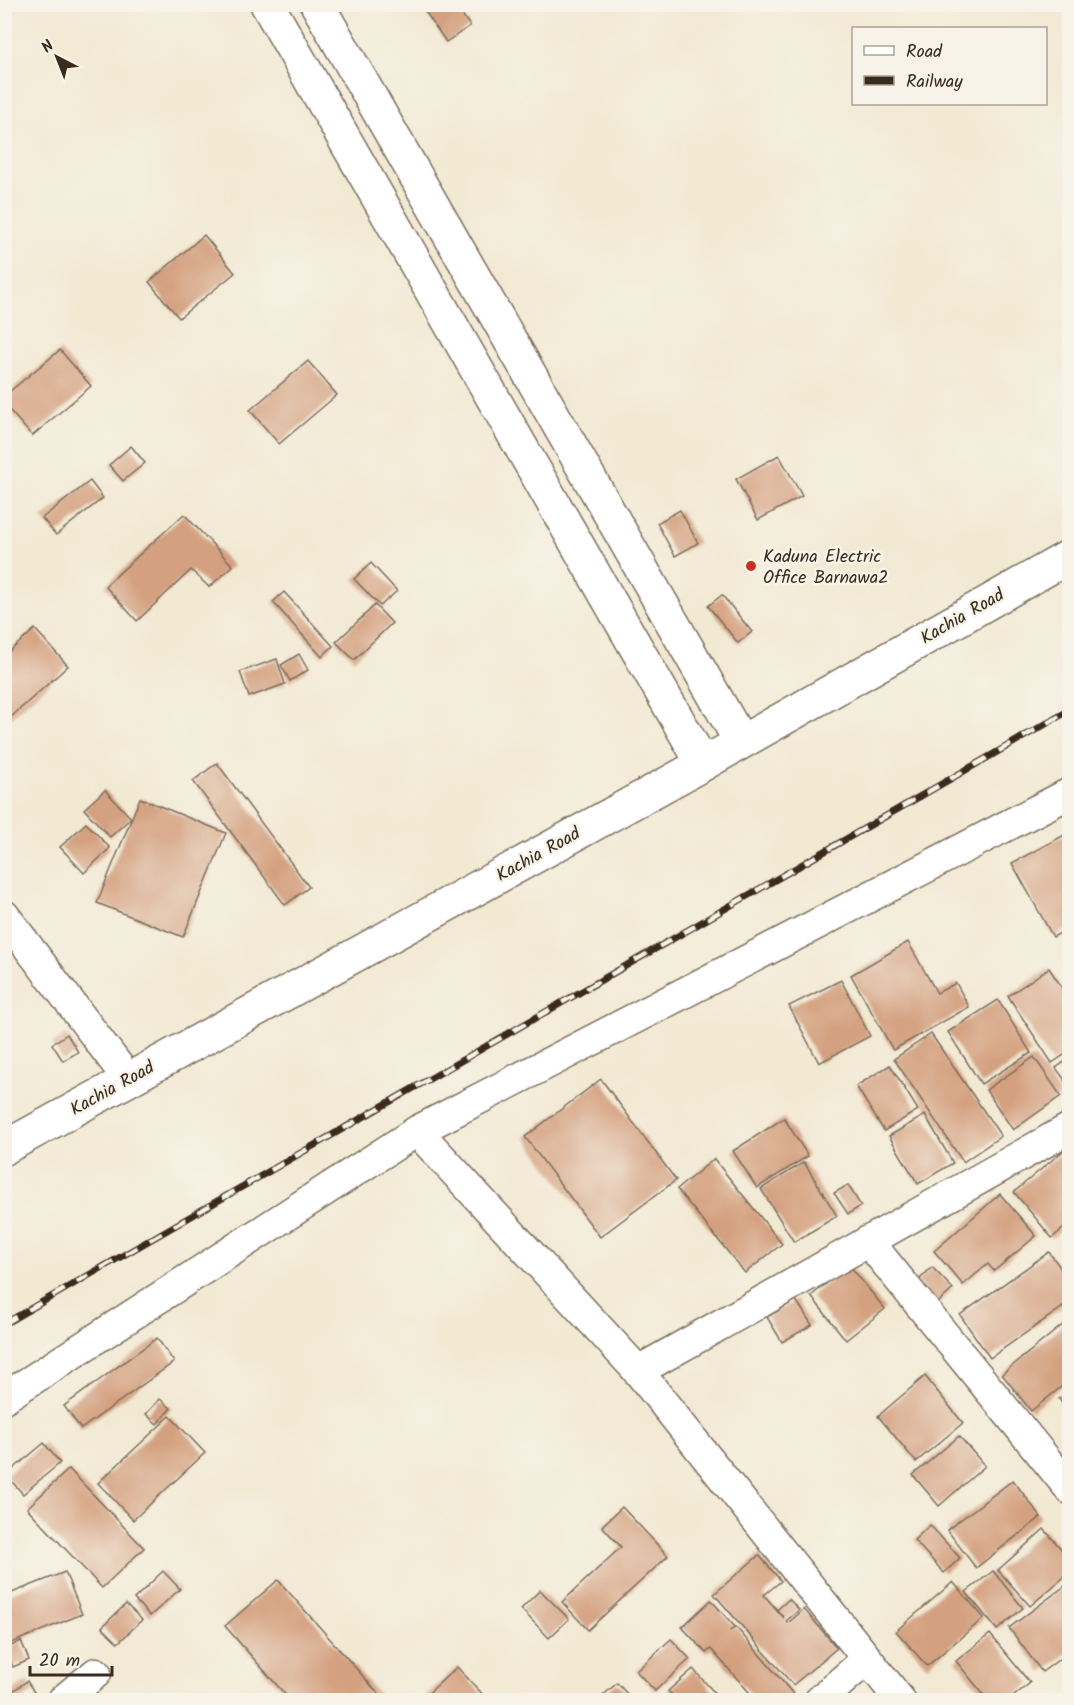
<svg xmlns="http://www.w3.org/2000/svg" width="1074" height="1705" viewBox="0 0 1074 1705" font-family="Kalam,sans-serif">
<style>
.building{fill:#d4a180}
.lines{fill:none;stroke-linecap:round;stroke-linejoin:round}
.street-casing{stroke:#7b6d5d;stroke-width:33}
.secondary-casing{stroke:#7b6d5d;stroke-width:36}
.primary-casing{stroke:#7b6d5d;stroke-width:36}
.street{stroke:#fff;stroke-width:30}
.secondary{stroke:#fff;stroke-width:33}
.primary{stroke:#fff;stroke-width:33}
.rail-casing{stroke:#3b2a1e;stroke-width:7}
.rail{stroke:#f7f3e8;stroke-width:4.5;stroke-dasharray:14;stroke-linecap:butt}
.poi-dot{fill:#c8321e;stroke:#f7f3e8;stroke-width:2}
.labels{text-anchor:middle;stroke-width:5;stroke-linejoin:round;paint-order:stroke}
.poi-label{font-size:18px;fill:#3b2a1e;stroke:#f7f3e8;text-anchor:start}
.street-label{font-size:18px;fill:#3b2a1e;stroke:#f7f3e8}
</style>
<rect width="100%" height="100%" fill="#f7f3e8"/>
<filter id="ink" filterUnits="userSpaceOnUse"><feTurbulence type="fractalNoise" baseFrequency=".0167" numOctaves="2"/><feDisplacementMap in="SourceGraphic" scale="12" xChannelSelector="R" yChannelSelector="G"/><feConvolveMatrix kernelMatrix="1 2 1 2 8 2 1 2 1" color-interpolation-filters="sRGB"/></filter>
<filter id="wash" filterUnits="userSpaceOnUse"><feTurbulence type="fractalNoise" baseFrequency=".008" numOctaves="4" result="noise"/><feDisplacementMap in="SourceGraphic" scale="24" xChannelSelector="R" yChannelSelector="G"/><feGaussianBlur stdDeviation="1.35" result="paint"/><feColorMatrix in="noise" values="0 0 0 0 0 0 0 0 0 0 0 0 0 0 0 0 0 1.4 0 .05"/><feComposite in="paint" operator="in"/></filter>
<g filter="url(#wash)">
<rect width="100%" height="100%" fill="#f2e9d3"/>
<g id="blocks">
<g class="building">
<path d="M420,4H455L470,26L446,42Z"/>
<path d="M204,235L235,273L179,318L149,282Z"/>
<path d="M60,350L91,386L32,436L4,404V396Z"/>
<path d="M308,361L337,395L279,444L250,410Z"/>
<path d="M131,446L145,463L123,481L109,465Z"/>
<path d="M779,455L802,496L758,520L736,479Z"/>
<path d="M90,481L103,498L56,535L42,518Z"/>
<path d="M680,510L698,543L675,556L657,523Z"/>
<path d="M184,514L233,566L209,587L191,570L137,621L105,586Z"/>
<path d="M371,563L397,591L380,606L354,579Z"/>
<path d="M284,592L333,646L322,657L273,602Z"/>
<path d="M722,595L752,632L738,643L708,606Z"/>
<path d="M375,605L392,623L354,660L336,642Z"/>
<path d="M35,629L68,666L11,717L4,710V656Z"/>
<path d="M299,654L308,670L290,681L281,665Z"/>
<path d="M277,659L285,684L249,697L240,672Z"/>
<path d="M217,763L309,887L285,905L193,781Z"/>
<path d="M105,790L131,818L110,837L84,809Z"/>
<path d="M140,798L226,833L183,937L97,903Z"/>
<path d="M86,823L110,848L84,873L60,847Z"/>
<path d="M1070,832V928L1053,937L1012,863Z"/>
<path d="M908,942L937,993L956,983L969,1007L893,1050L851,975Z"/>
<path d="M1049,968L1070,1000V1051L1052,1063L1008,996Z"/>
<path d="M841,980L870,1036L819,1063L789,1006Z"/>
<path d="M998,1000L1031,1053L981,1084L948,1032Z"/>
<path d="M67,1034L78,1052L63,1061L52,1044Z"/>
<path d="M931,1034L1001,1136L963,1162L894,1059Z"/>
<path d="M1034,1057L1061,1096L1013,1130L986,1090Z"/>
<path d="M1070,1058V1087L1056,1068Z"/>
<path d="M890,1065L918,1110L884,1131L856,1086Z"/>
<path d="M601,1079L676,1180L600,1237L525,1137Z"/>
<path d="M925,1115L953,1163L918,1184L889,1136Z"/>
<path d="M784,1118L808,1156L757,1188L733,1151Z"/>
<path d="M1070,1145V1223L1052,1238L1014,1192Z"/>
<path d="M714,1159L782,1244L745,1273L677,1189Z"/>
<path d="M804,1162L837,1216L794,1242L761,1189Z"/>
<path d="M848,1185L861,1206L848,1214L834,1193Z"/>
<path d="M1000,1194L1036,1236L994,1271L988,1264L963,1285L934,1251Z"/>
<path d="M1049,1252L1070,1281V1302L990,1358L960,1315Z"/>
<path d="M849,1265L885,1309L846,1340L811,1296Z"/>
<path d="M932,1267L953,1289L938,1303L917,1282Z"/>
<path d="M796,1300L812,1325L782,1342L767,1317Z"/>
<path d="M1070,1319V1380L1031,1411L1002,1374Z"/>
<path d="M157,1338L174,1362L81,1429L64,1406Z"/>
<path d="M925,1376L963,1423L916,1462L878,1416Z"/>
<path d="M1070,1391V1413L1059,1399Z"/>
<path d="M160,1399L171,1408L157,1424L146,1414Z"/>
<path d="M170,1416L205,1453L133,1520L98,1483Z"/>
<path d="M959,1436L985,1466L939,1506L913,1475Z"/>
<path d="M44,1443L60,1463L23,1494L6,1475Z"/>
<path d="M69,1469L144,1548L102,1588L27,1508Z"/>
<path d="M1013,1480L1041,1517L976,1568L947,1530Z"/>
<path d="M622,1507L668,1556L588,1630L562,1602L621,1547L602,1526Z"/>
<path d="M930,1525L960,1558L944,1573L914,1540Z"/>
<path d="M1044,1529L1070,1559V1572L1030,1606L998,1570Z"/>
<path d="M759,1555L781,1581L764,1595L784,1618L777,1610L789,1599L799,1610L786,1621L788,1623L804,1609L837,1648L793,1685L714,1594Z"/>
<path d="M163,1571L180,1589L150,1616L134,1599Z"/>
<path d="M993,1571L1023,1608L997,1630L966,1592Z"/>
<path d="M65,1572L82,1614L4,1646V1596Z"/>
<path d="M278,1580L384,1700H290L225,1626Z"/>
<path d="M953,1582L984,1618L927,1666L896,1631Z"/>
<path d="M1070,1582V1651L1042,1672L1009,1628Z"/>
<path d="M540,1590L569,1619L549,1638L521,1609Z"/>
<path d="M711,1600L735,1627L730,1631L736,1627L794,1695L788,1700H756L711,1649L706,1653L682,1627Z"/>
<path d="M126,1604L142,1620L118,1643L102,1627Z"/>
<path d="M990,1634L1030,1683L1009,1700H988L956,1661Z"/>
<path d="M671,1639L690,1659L655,1691L636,1671Z"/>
<path d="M21,1641L29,1660L13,1667L5,1649Z"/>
<path d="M457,1667L488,1700H421Z"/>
<path d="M693,1669L721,1700H677L668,1691Z"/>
<path d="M27,1681L34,1692L22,1700H15L10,1693Z"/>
<path d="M617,1683L633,1700H598Z"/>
</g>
</g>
</g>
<g filter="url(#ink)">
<use href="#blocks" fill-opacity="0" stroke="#7b6d5d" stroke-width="1.5"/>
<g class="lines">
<defs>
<g id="street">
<path d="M4,915L128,1079"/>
<path d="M417,1131L638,1371L900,1700"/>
<path d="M868,1241L1070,1489"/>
<path d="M638,1371L1070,1128"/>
<path d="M4,1398L417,1131L1070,793"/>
<path d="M63,1700L96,1673"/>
<path d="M820,1700L866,1660"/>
</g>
<g id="secondary">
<path d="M267,4L703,764"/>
<path d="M317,4L741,742"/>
</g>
<path id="primary" d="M4,1148L703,764L1070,556"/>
</defs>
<use href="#street" class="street-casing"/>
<use href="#secondary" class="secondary-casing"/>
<use href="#primary" class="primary-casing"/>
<use href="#street" class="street"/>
<use href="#secondary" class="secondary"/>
<use href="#primary" class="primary"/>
<defs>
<path id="rail" d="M4,1324L1070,710"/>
</defs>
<use href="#rail" class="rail-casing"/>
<use href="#rail" class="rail"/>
</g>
</g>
<circle class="poi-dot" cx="751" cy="566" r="6"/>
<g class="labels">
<g class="poi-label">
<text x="763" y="562">Kaduna Electric<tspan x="763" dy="21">Office Barnawa2</tspan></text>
</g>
<g class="street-label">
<text transform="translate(962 616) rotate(-30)" y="6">Kachia Road</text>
<text transform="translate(538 854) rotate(-29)" y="6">Kachia Road</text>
<text transform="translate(112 1088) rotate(-29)" y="6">Kachia Road</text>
</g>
</g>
<rect width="1074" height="1705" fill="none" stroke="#f7f3e8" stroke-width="24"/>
<rect x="852" y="27" width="195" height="78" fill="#f7f3e8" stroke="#aca397" stroke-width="1.5"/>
<rect x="864" y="46" width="30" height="9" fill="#ffffff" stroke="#aca397" stroke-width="1.5"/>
<text x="906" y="57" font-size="18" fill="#3b2a1e">Road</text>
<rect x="864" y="76" width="30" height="9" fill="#3b2a1e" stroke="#aca397" stroke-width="1.5"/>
<text x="906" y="87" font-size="18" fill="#3b2a1e">Railway</text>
<g transform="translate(57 57) rotate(318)" stroke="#f7f3e8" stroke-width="4.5" paint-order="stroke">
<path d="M0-4.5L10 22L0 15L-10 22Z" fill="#3b2a1e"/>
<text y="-9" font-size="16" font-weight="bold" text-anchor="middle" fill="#3b2a1e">N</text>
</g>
<path d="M30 1666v9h82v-9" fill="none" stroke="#3b2a1e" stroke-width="3"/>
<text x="39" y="1666" font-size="18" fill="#3b2a1e" stroke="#f7f3e8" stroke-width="4.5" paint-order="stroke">20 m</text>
</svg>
